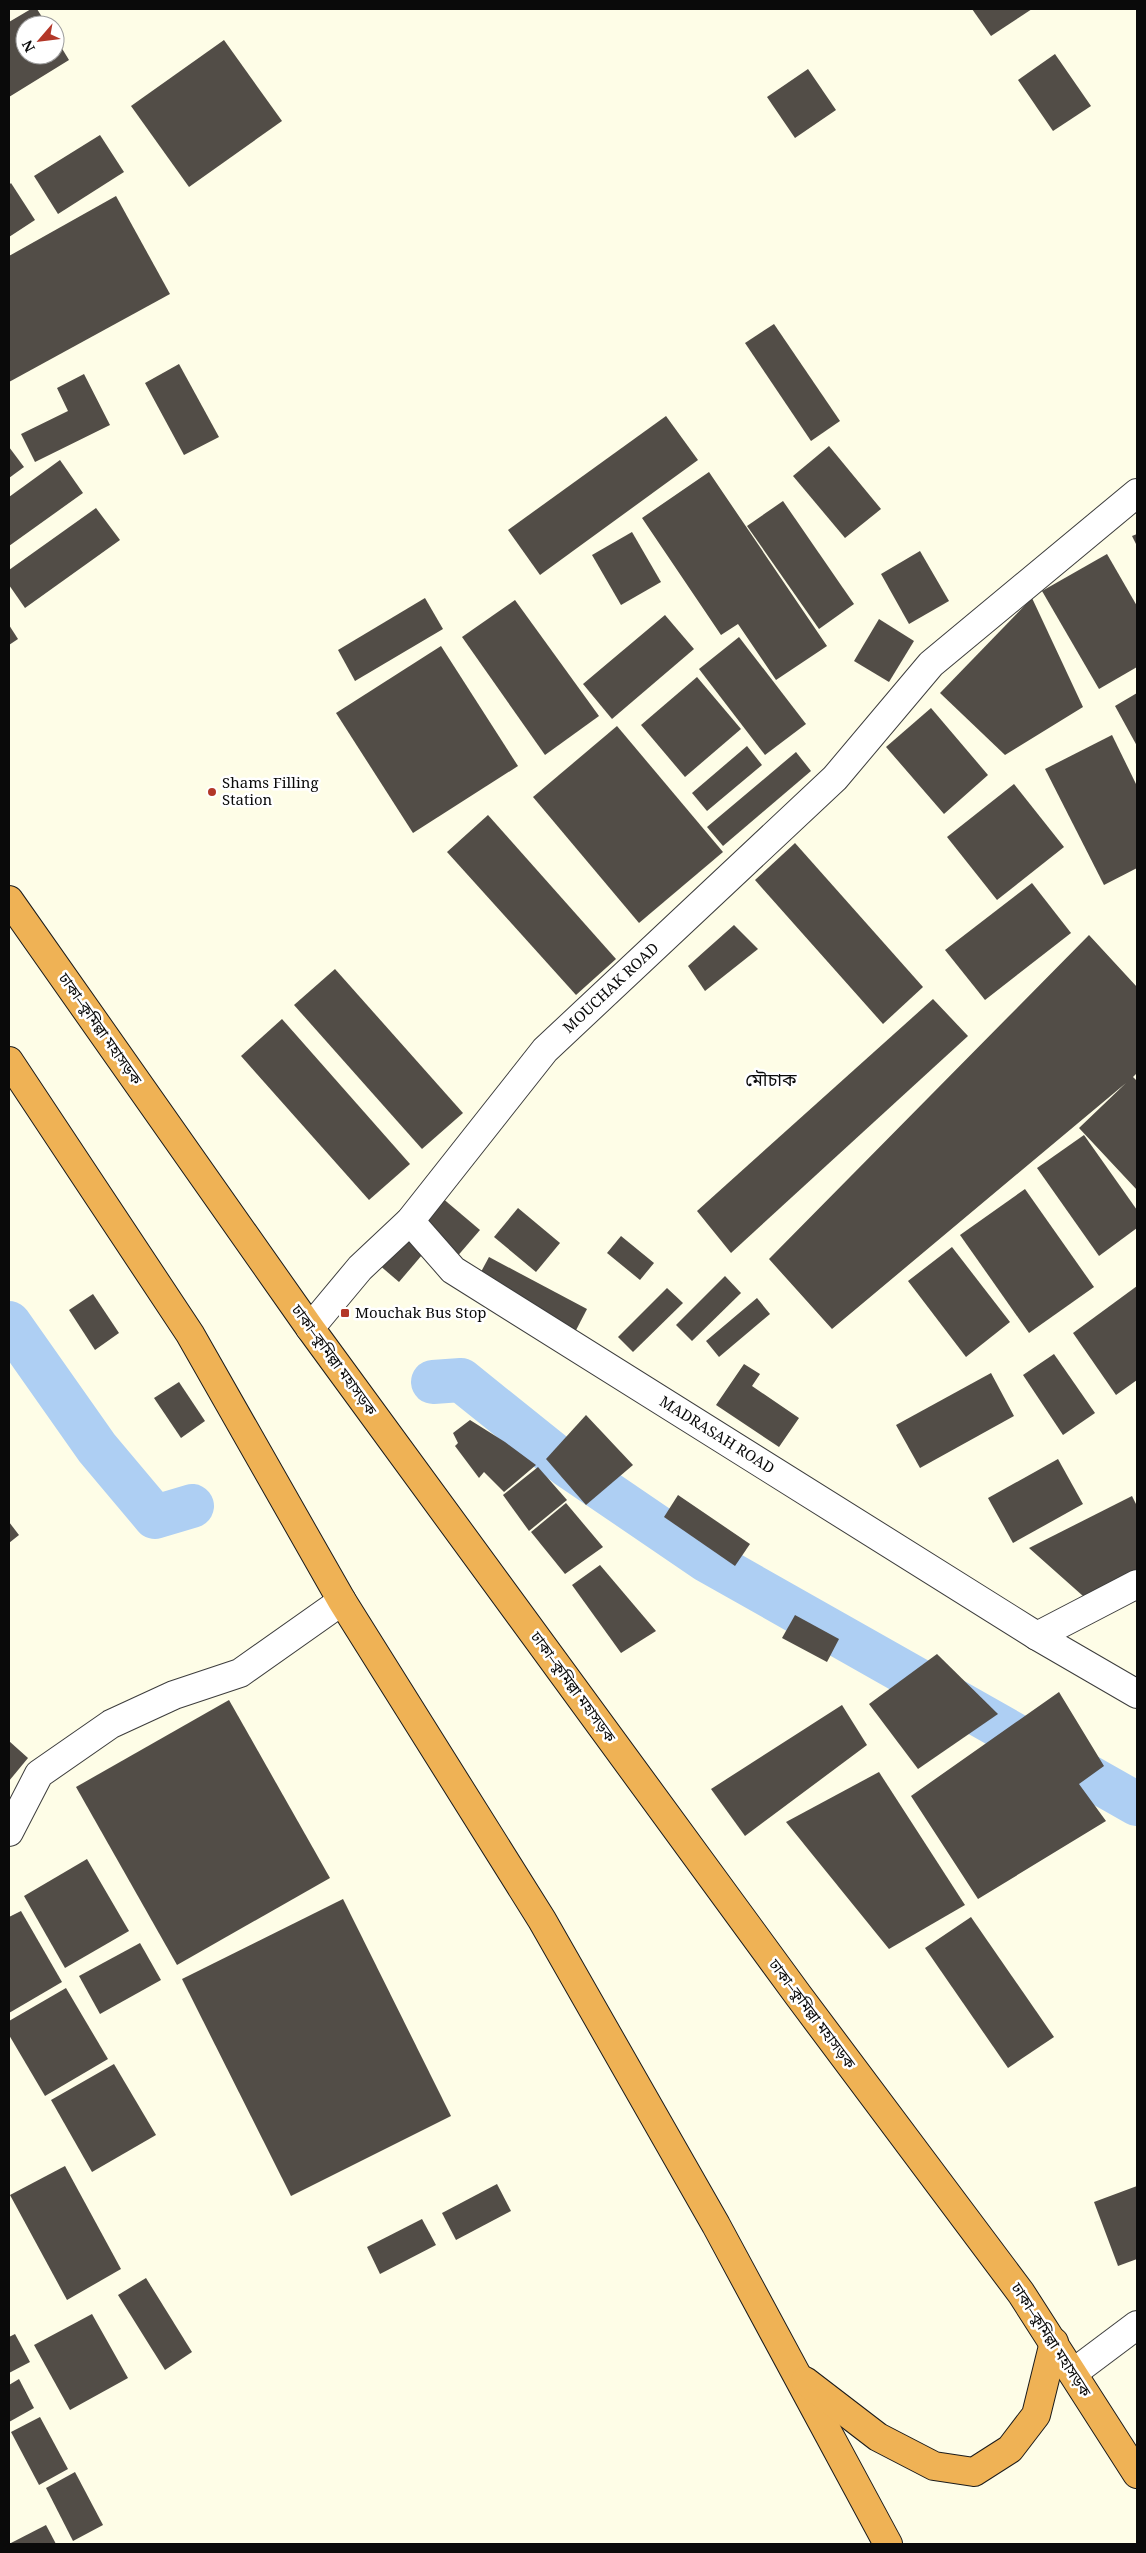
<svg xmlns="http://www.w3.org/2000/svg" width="1146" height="2553" viewBox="0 0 1146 2553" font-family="'Noto Serif','Noto Sans Bengali',serif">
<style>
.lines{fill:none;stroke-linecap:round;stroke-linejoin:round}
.canal{stroke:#aecff3;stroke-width:44}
.building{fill:#524d47}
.minor-casing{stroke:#3d3d3d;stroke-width:30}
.highway-casing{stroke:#1b1b1b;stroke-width:30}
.minor{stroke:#fff;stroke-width:28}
.highway{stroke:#efb255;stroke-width:28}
.poi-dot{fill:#b33728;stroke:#fff;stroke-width:2}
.labels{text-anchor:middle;stroke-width:5;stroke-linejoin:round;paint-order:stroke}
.poi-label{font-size:15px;fill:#0a0a0a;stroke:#fff;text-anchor:start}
.street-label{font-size:15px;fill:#0a0a0a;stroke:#fff}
.quarter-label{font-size:18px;fill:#0a0a0a;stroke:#fff}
</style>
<rect width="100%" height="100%" fill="#fefde7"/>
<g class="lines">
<g class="canal">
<path d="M9,1323L97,1448L155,1517L192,1506"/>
<path d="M433,1382L461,1380L568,1466L706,1560L1137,1804"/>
</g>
</g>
<g class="building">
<path d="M31,9H37L47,25H25V55H55V37L69,60L9,97V22Z"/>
<path d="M972,9H1032L991,36Z"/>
<path d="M224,40L282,121L189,187L131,106Z"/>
<path d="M1055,54L1091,106L1053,131L1018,80Z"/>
<path d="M808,69L836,110L795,138L767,97Z"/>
<path d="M100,135L124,172L58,214L34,176Z"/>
<path d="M11,183L35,220L9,237V185Z"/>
<path d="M116,196L170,294L9,382V256Z"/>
<path d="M774,324L840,421L811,441L745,343Z"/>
<path d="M179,364L219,437L184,455L145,383Z"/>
<path d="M84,374L110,425L35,462L21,434L68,411L57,388Z"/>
<path d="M666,416L698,460L540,575L508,530Z"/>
<path d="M829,446L881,509L845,538L793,476Z"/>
<path d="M9,447L24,467L9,478Z"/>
<path d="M60,460L83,493L9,546V497Z"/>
<path d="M709,472L827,646L776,680L738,624L721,635L642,518Z"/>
<path d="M783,501L854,604L819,629L747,526Z"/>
<path d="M96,508L120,540L25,608L9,585V570Z"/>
<path d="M632,532L661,582L621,605L592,555Z"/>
<path d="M1137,534V546L1132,536Z"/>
<path d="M920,551L949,601L909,624L881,574Z"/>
<path d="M1107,554L1137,606V667L1099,689L1042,591Z"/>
<path d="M425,598L443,629L355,681L338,650Z"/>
<path d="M1032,598L1083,707L1005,755L940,693Z"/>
<path d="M515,600L599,716L545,755L462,637Z"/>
<path d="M665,615L694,649L612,719L583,684Z"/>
<path d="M879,619L914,641L889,682L854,661Z"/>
<path d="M9,625L18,639L9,645Z"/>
<path d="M739,637L806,724L765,755L699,669Z"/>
<path d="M441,646L518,766L413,833L336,713Z"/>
<path d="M697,677L741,729L685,777L641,725Z"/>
<path d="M1137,693V746L1115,706Z"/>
<path d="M931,708L988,775L944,814L886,747Z"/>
<path d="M617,726L723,852L639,923L533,797Z"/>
<path d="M1112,735L1137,786V868L1104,885L1045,769Z"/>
<path d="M747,746L762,765L707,811L692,793Z"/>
<path d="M796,752L811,771L723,846L707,827Z"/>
<path d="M1014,784L1064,847L997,900L947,837Z"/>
<path d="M488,815L616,959L576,995L447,852Z"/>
<path d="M795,843L923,987L883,1024L755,880Z"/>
<path d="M1032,883L1071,933L985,1000L945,950Z"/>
<path d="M734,925L758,949L705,991L688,966Z"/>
<path d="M1089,935L1137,987V1073L1133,1077L1137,1081V1190L1079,1128L1126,1083L832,1329L769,1259Z"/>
<path d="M335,969L463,1113L422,1149L294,1005Z"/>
<path d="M933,999L968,1036L731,1253L697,1211Z"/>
<path d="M282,1019L410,1164L369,1200L241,1056Z"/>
<path d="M1084,1135L1137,1210V1228L1099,1256L1037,1168Z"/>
<path d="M1025,1189L1094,1287L1029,1333L960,1235Z"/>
<path d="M441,1197L480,1230L455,1259L416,1227Z"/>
<path d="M518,1208L560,1243L536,1272L494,1237Z"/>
<path d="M407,1229L428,1248L399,1282L378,1264Z"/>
<path d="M621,1236L654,1263L640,1280L607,1253Z"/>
<path d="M952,1247L1010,1322L966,1357L908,1281Z"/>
<path d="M489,1257L587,1309L573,1336L475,1283Z"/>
<path d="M725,1276L741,1293L692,1341L676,1325Z"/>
<path d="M1137,1286V1380L1116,1395L1073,1333Z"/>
<path d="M667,1288L683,1303L633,1352L618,1337Z"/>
<path d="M93,1294L119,1333L95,1350L69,1310Z"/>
<path d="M757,1298L770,1314L719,1357L706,1341Z"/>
<path d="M1054,1354L1095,1413L1063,1435L1023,1375Z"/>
<path d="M744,1364L760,1374L752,1386L799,1418L779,1447L716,1405Z"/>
<path d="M991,1373L1014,1416L920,1468L896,1425Z"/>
<path d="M179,1382L205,1421L181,1438L154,1398Z"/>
<path d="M586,1415L633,1465L586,1505L546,1459Z"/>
<path d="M470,1420L505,1442L536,1465L504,1492L484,1472L479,1478L455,1446L458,1443L453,1433Z"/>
<path d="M1058,1459L1083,1504L1013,1543L988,1498Z"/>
<path d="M538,1467L567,1500L529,1531L503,1495Z"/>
<path d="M678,1495L750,1544L735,1566L664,1517Z"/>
<path d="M1132,1496L1137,1506V1569L1083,1596L1029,1548Z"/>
<path d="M566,1503L603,1547L565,1574L531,1532Z"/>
<path d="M9,1522L19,1535L9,1543Z"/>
<path d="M600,1565L656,1631L621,1653L572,1585Z"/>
<path d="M795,1615L839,1639L827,1662L782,1638Z"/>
<path d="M937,1654L998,1714L918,1769L869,1704Z"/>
<path d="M1059,1692L1104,1766L1079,1784L1106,1821L978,1899L911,1796Z"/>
<path d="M229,1700L330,1878L177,1965L76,1787Z"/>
<path d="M842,1705L867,1745L745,1836L711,1789Z"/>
<path d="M9,1741L28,1758L9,1781Z"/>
<path d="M879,1772L965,1905L889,1949L786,1822Z"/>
<path d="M87,1859L129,1931L65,1968L24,1896Z"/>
<path d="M343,1899L451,2116L291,2196L182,1979Z"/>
<path d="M21,1911L62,1982L9,2013V1917Z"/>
<path d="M971,1917L1054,2037L1008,2068L925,1948Z"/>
<path d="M140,1943L161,1980L100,2014L79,1976Z"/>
<path d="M66,1988L108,2059L45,2096L9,2035V2021Z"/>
<path d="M114,2064L156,2135L92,2172L51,2100Z"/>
<path d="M65,2166L121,2269L67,2300L10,2195Z"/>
<path d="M497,2184L511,2211L456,2240L442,2213Z"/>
<path d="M1137,2186V2259L1118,2266L1094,2202Z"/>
<path d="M422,2219L436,2245L380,2274L367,2247Z"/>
<path d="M146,2278L192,2352L165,2370L118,2295Z"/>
<path d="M92,2314L128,2378L70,2410L34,2345Z"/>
<path d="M15,2334L30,2362L9,2373V2337Z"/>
<path d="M19,2379L34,2408L9,2422V2385Z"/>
<path d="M40,2417L68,2469L39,2485L11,2432Z"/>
<path d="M75,2472L103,2525L73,2541L46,2488Z"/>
<path d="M46,2525L56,2544H9Z"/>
</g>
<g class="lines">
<defs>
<g id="minor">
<path d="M410,1221L453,1270L1037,1636L1137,1694"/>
<path d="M310,1328L360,1268L410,1221L545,1050L835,778L931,664L1137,493"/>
<path d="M1037,1636L1137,1584"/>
<path d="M9,1832L39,1774L111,1724L174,1695L240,1673L342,1601"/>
<path d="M1073,2373L1137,2325"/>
</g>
<g id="highway">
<path d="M9,900L310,1328L798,1995L1021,2293L1137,2474"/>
<path d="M9,1061L190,1334L342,1601L542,1920L716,2225L888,2544"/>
<path d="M805,2381L878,2437L934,2466L974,2472L1010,2449L1036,2415L1054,2342"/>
</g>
</defs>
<use href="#minor" class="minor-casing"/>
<use href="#highway" class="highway-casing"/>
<use href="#minor" class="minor"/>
<use href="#highway" class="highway"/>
</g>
<g class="poi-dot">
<circle cx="212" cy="792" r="5"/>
<rect x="340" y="1308" width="10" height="10" rx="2.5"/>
</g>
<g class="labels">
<g class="poi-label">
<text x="222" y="788">Shams Filling<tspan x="222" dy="17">Station</tspan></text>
<text x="355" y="1318">Mouchak Bus Stop</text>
</g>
<g class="street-label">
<text transform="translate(611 988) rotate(-43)" y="5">MOUCHAK ROAD</text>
<text transform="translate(100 1029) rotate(55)" y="5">ঢাকা–কুমিল্লা মহাসড়ক</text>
<text transform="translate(334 1360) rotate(54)" y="5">ঢাকা–কুমিল্লা মহাসড়ক</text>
<text transform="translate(717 1435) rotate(32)" y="5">MADRASAH ROAD</text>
<text transform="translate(573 1687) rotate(54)" y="5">ঢাকা–কুমিল্লা মহাসড়ক</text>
<text transform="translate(812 2014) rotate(53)" y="5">ঢাকা–কুমিল্লা মহাসড়ক</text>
<text transform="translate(1051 2340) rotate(57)" y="5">ঢাকা–কুমিল্লা মহাসড়ক</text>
</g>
<g class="quarter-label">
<text x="771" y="1086">মৌচাক</text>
</g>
</g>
<rect width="1146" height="2553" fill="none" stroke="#0a0a0a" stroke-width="20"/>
<g transform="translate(40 40) rotate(242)"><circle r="24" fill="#ffffff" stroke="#9d9d9d"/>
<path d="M0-4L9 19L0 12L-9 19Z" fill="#b33728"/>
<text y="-8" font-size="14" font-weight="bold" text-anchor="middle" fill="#0a0a0a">N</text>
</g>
</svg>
